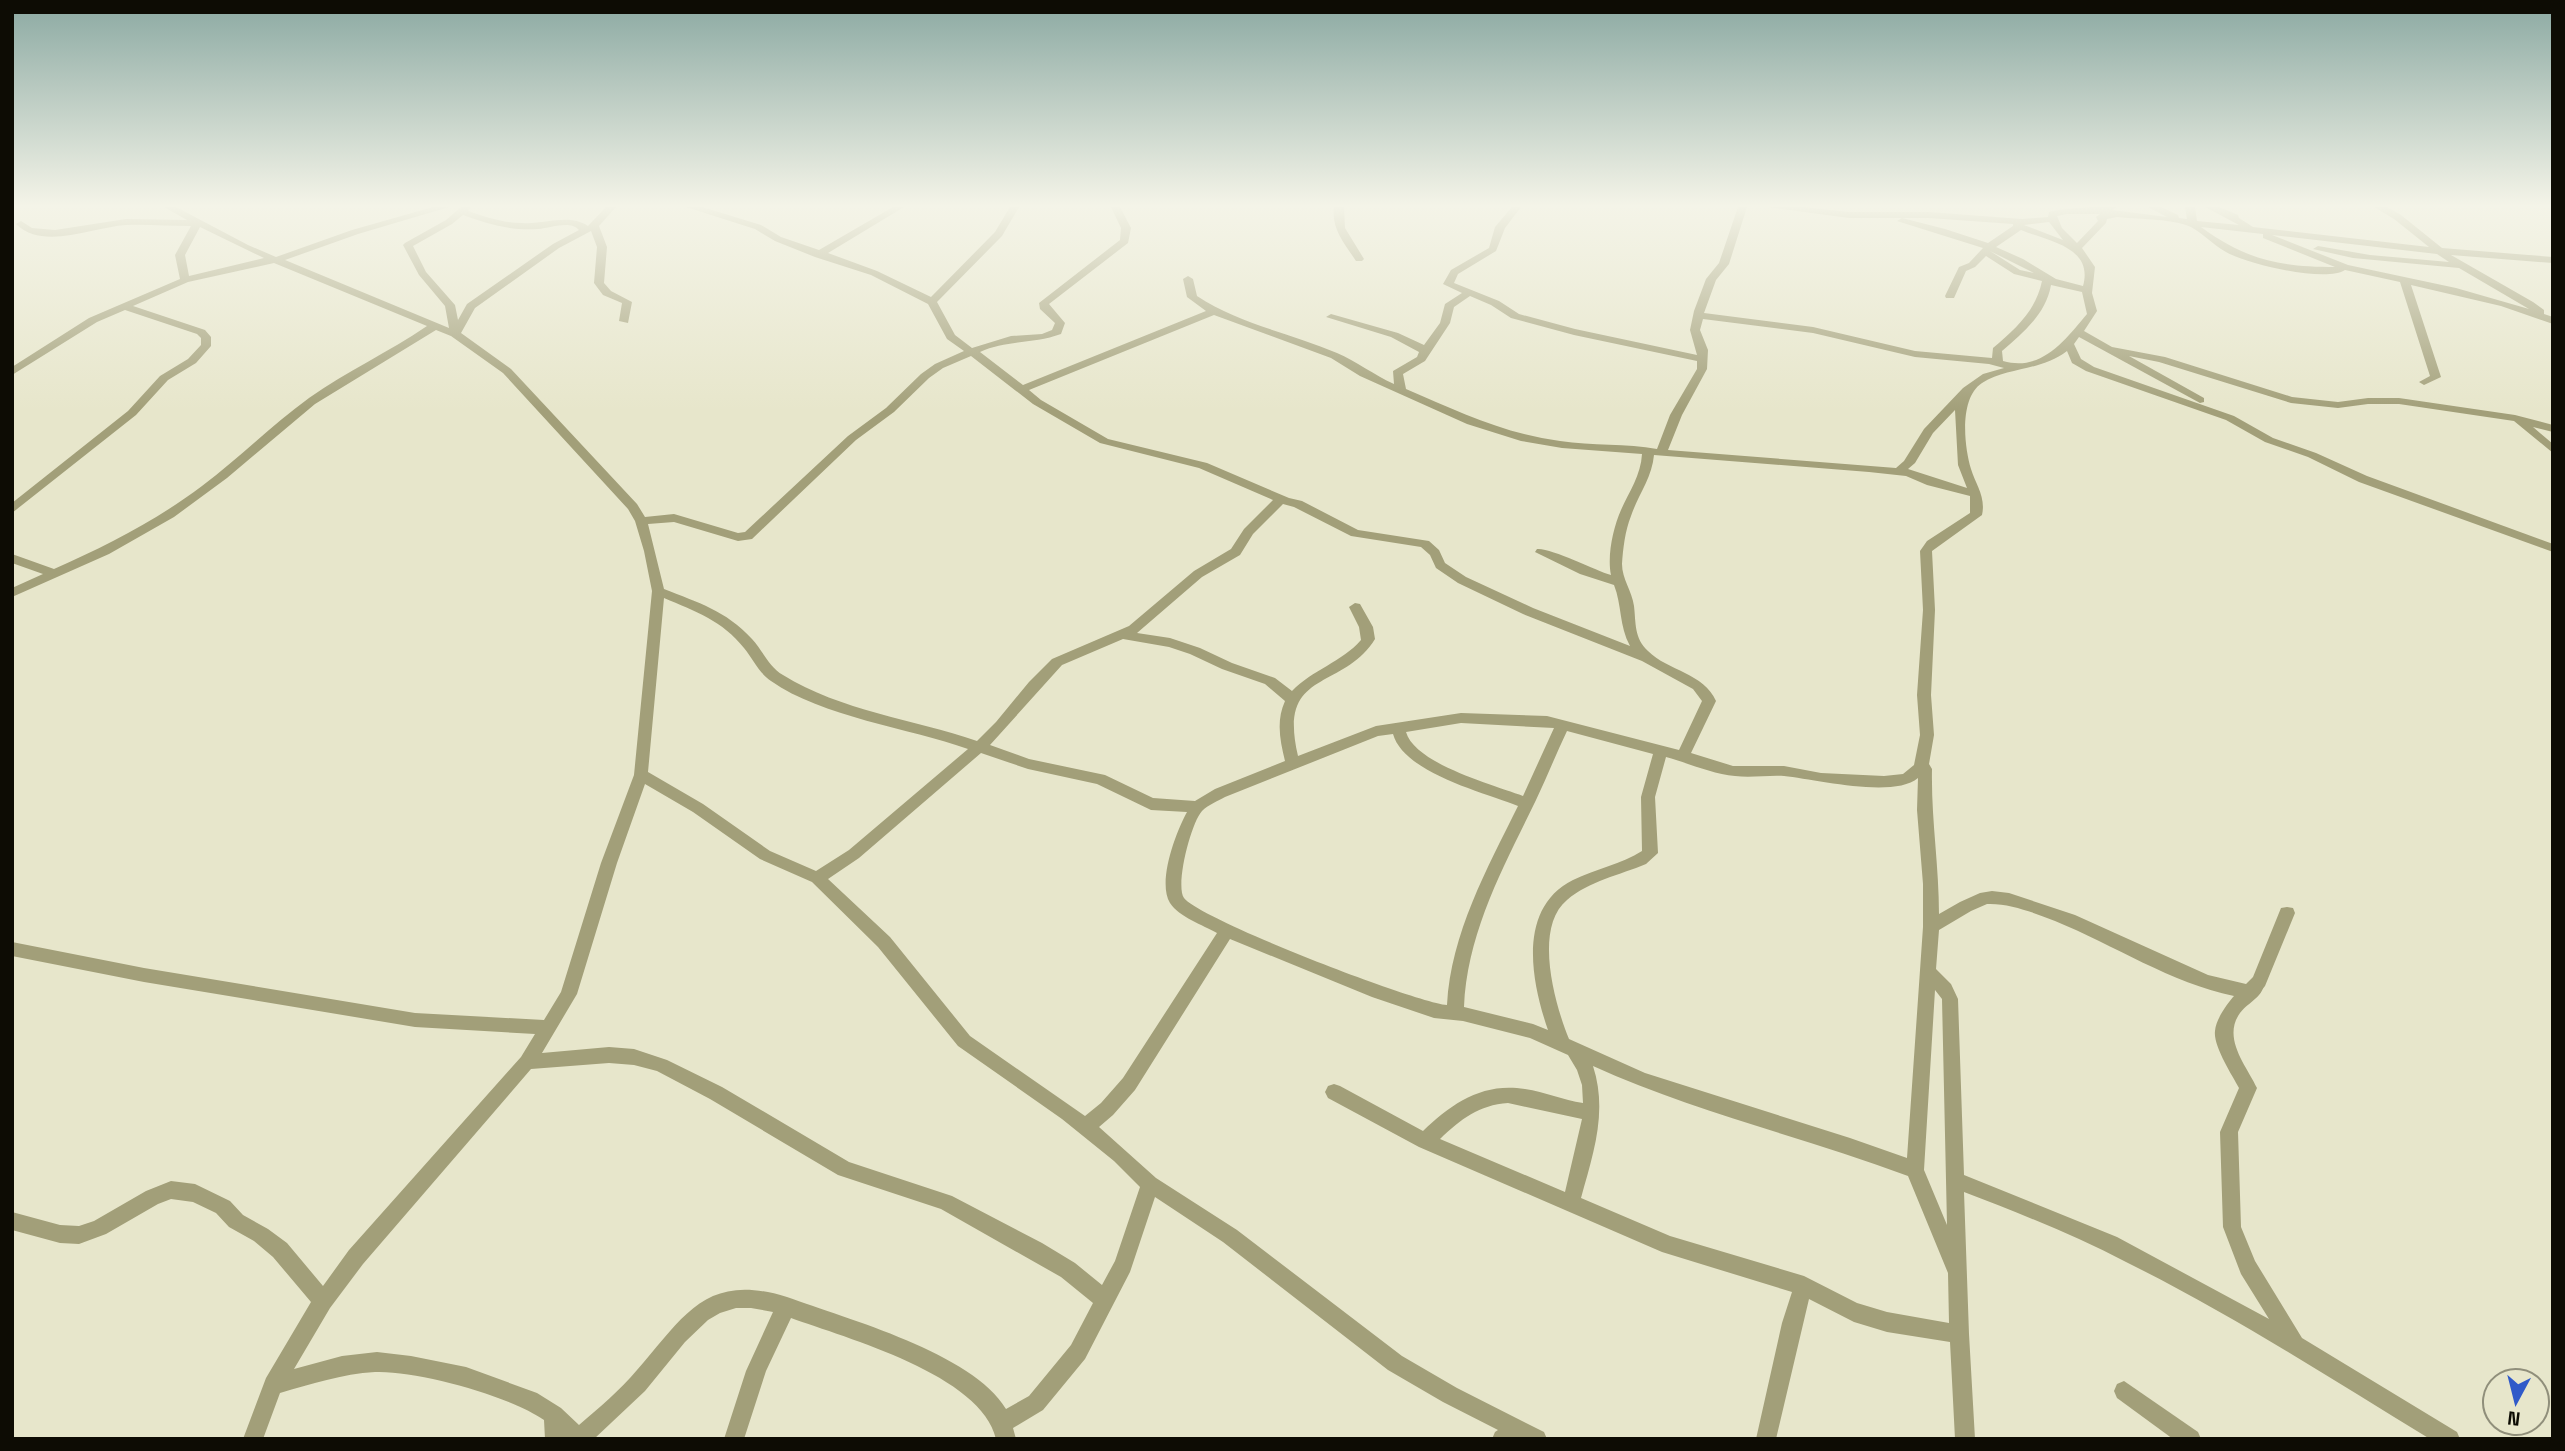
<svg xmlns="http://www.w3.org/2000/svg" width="2565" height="1451" viewBox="0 0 2565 1451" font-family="'Space Grotesk',sans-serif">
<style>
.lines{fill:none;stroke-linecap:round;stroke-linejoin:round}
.minor{fill:#a29f79;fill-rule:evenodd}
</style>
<rect width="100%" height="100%" fill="#e7e6cb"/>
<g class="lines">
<g class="minor">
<path d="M164,207H176L248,245L276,257L352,230L433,207H449L358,234L285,260L449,328L445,306L419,275L403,245L405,243L446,220L461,207H471L468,211C486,217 503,223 522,223C544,225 568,213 588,226L606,207H616L599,226L607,247L604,283L611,291L632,302L628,323L619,321L622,303L603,295L594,283L597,247L591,231L559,248L475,308L461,333L511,369L637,504L645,517L674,514L738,533L745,532L848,436L886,408L921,374L935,364L964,351L947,339L928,304L871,275L815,257L775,241L755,229L686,207H702L761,225L781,237L819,250L893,207H904L828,253L877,271L931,297L995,232L1010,207H1019L1002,236L937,302L955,335L972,348L1011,336L1042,334L1052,330L1055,323L1040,309L1039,303L1120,240L1121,228L1111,207H1120L1131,228L1128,243L1049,304L1065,323L1061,334C1034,344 1006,340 980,352L1023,385L1206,311L1187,297L1183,279L1188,276L1193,279L1197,296C1239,324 1290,333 1337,353C1356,361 1374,375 1394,384L1393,371L1417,357L1419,352L1391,337L1326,317L1331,314L1398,333L1424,345L1440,323L1445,304L1462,293L1443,284L1451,270L1489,248L1495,227L1512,207H1521L1505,228L1496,251L1458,274L1454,283L1499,301L1519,314L1575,329L1697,355L1690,330L1694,311L1706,279L1719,263L1738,207H1747L1729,264L1716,280L1704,313L1813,327L1915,351L1992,358L1993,348C2015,329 2036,311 2042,281L2014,274L1986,256L1975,267L1966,271L1954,298H1946L1945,296L1959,267L1969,263L1983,248L1897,221L1902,218L1945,229L1988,243L2013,226V224L1929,218H1849L1767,207H1803L1849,212H1929L2022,219L2048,217L2049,212C2070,207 2094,207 2116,207L2112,210L2167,217L2148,207H2161L2178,215L2179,218L2187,219L2185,207H2195L2197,221L2239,225L2205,207H2219L2238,215L2239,218L2253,227L2429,247L2394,219L2374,207H2387L2401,215L2442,248L2553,257V263L2451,255L2533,302L2544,310V314L2553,317V324L2501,306L2411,285L2441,377L2424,385L2419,382L2430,376L2400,282L2345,270C2326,283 2247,264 2226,252C2213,245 2199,229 2186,225C2169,219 2136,219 2117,217L2107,219L2106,223L2082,248L2095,267L2092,293L2097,311L2084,331L2112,347L2165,357L2292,397L2338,402L2368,398H2399L2515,415L2553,425V432L2533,427L2553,444V453L2514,421L2399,404H2368L2338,408L2291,403L2159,362L2129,356L2204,398V402L2200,403L2079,337L2074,344L2081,359L2094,367L2234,416L2273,438L2316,453L2367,476L2553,544V552L2359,482L2308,457L2265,442L2226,420L2086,371L2072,363L2067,351C2041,371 2008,367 1982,383C1959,398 1964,446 1971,469C1976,485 1986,497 1982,515L1932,551L1935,610L1931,695L1934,735L1929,764L1932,769C1931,818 1939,865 1939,914L1960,902L1980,893L1992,891L2009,893L2075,915L2208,975L2246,984L2253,977L2281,908L2287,907L2293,908L2295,913L2265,986C2262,989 2262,992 2259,995C2254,1001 2245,1006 2240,1013C2222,1038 2246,1065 2257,1088L2238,1132L2241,1227L2255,1261L2302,1338L2457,1432L2460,1439H2430C2330,1378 2231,1314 2126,1262C2074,1235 2019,1213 1964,1192L1969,1334L1975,1439H1955L1950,1342L1887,1332L1854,1322L1809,1299L1776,1439H1756L1782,1323L1792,1292L1662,1252L1419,1147L1328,1098L1325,1092L1328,1086L1334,1084L1340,1086L1423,1131C1452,1103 1483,1082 1525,1089C1545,1092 1563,1100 1583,1103L1582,1085L1577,1070L1568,1055L1530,1038L1463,1021L1434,1018L1372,997L1230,939L1135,1090L1113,1115L1099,1127L1156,1178L1237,1230L1402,1356L1457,1388L1544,1432L1547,1439H1492L1495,1432L1498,1430L1443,1402L1388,1370L1223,1242L1155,1197L1130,1272L1085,1359L1043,1410L1013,1428L1016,1439H996C982,1375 846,1338 791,1318L766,1371L744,1439H724L746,1371L773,1312L751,1308H736L720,1313L708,1320L685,1342L645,1391L594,1439H545L544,1420C510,1396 416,1370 375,1372C342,1374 311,1384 280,1393L263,1439H243L266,1378L311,1302L273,1257L254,1241L229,1227L216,1213L193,1202L171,1199L158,1204L106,1234L79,1244L60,1243L12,1230V1212L60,1225L79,1226L94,1221L146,1191L171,1181L195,1184L230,1201L243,1215L268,1229L287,1243L323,1286L349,1250L521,1057L535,1034L415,1027L144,982L12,956V942L144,968L415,1013L544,1020L561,992L601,863L634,775L652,591L644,551L635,521L628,509L503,373L451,336L436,330L315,404L227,478L174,517L109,554L12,597V588L43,574L12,563V554L54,569C106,546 157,520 202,486C239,458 272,425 309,398C347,371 389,352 427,326L274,263L188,282L133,306L205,330L211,337V346L196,363L168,380L136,415L12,513V503L128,411L160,376L188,359L201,345V338L197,334L125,310L97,322L12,375V367L89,318L180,279L175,255L191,226C169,226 147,224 126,225C93,227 43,251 16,224L21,221L32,228L55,230L126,219L187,220ZM2067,214H2100L2096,217L2098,221L2077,243L2062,228L2057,216ZM463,215C487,224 512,231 538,229C551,228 570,220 579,230L553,244L467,304L458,320L455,305L426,272L413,246L452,224ZM2049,222L2063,240L2024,225ZM200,227L264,258L189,276L185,255ZM2201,227L2263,234V238L2335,267C2280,267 2246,260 2201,227ZM2021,230C2048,241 2094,247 2083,286L2056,279L2023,259L1996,247ZM2272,235L2437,254L2449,262L2370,255L2318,246L2313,249L2353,258L2459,268L2529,309L2456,288L2348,265ZM1990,251L2034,273L2020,270ZM2051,285L2082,292L2087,314C2065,340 2042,372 2003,361L2002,351C2023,333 2046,314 2051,285ZM1470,296L1491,305L1511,318L1574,335L1697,361V369L1670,415L1657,449C1627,443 1592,446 1560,441C1505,434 1457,411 1406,389L1403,374L1425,361L1450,323L1454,307ZM1214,315L1331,358L1360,376L1467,424L1521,441L1562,448L1642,454C1641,475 1629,492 1621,510C1613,528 1607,556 1611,575C1595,570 1549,547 1537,549L1535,552L1580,574L1614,585C1622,605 1619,626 1630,646L1533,608L1466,577L1445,563L1439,550L1429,541L1358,530L1302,501L1289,498L1207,463L1108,439L1041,400L1029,390ZM1703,319L1813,333L1915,357L1989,364L2004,368L1983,374L1963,388L1924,429L1904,461L1896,468L1668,450L1682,415L1707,369L1708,350L1700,330ZM971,356L1033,404L1100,443L1199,468L1273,500L1244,529L1231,549L1194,571L1129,626L1052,659L1029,682L996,722L977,741C913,719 841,711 783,675C769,667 763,651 752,639C725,610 699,603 664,589L648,524L674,522L738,541L752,539L856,440L894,412L929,378L943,368ZM1955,410L1958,465L1967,488L1908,469L1915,463L1933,433ZM1654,455L1869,472L1906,476L1927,485L1970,496V513L1927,541L1920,551L1923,610L1917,695L1920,735L1914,765L1903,774L1884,776L1821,773L1784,766H1733L1691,753L1716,701C1704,673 1668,671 1648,651C1634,638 1636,623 1634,606C1632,591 1622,579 1622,564C1623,549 1625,531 1631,516C1638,495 1652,478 1654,455ZM1283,504L1294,507L1351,536L1421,547L1430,555L1436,568L1458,583L1523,614L1642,661L1693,689L1702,701L1679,750L1547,716L1461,713L1376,726L1298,756C1277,668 1342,692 1375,639L1373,627L1360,604L1355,603L1349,607L1359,627L1361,640C1342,662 1312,670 1292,691L1275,678L1232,663L1200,648L1170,638L1137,633L1202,577L1240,555L1253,534ZM664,598C695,611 723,621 744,648C753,659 759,673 771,681C822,717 909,728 968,749L849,850L816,871L770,851L703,804L648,772ZM1123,639L1169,647L1190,654L1222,669L1265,684L1285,701C1276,721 1280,740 1285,761L1215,789L1195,801L1153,798L1105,775L1029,759L990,745L1062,665ZM1461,723L1554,728L1523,796C1494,785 1415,764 1406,732ZM1567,731L1653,754L1641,797L1642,851C1622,864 1595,869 1573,880C1517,908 1531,981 1548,1030L1533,1024L1464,1007C1467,932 1504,866 1536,800C1547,777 1556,754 1567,731ZM1393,734C1404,773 1483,792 1518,806C1487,869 1451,933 1447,1005C1414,1002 1201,920 1184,898C1175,885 1191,823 1202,811C1208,805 1218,801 1225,797L1378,736ZM981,753L1028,769L1097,784L1151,810L1187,812C1176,832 1157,882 1170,903C1179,917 1203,925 1217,933L1123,1078L1101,1103L1085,1116L970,1036L890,937L828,879L859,858ZM1666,757C1688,763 1712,774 1735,776C1751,778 1768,775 1784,776C1815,779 1893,799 1918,778L1917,810L1923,884V927L1907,1158L1850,1138L1645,1073L1569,1039C1555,1005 1533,928 1567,900C1589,881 1620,875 1646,864L1658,853L1655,797ZM645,784L693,812L760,859L812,882L878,947L958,1046L1062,1119L1114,1161L1140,1187L1115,1261L1102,1285L1075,1263L1042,1243L952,1196L849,1162L722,1087L667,1060L634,1049L609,1047L542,1053L577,994L617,863ZM1987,904C2010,903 2034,913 2055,921C2114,945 2171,983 2234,996C2227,1004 2216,1019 2215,1031C2213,1046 2232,1075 2239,1088L2220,1132L2223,1227L2241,1274L2269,1319L2117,1237L1964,1175L1958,999L1951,984L1936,969L1939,930L1971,911ZM1935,990L1942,999L1947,1225L1924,1170ZM609,1063L634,1065L657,1071L710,1099L838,1175L941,1209L1061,1277L1093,1303L1071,1345L1029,1396L1006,1409C973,1353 847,1319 787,1297C706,1272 685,1315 637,1370C620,1390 599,1408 579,1425L561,1408L537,1393L466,1367L411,1356L377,1352L342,1356L294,1369L330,1308L363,1264L531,1069ZM1593,1066C1694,1112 1804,1137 1908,1176L1948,1273L1949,1323L1887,1312L1857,1303L1804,1276L1670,1236L1581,1198C1593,1154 1608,1112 1593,1066ZM1508,1103L1582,1119L1565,1192L1440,1139C1461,1119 1479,1105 1508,1103Z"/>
<path d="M1334,207H1344L1345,228L1364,259L1362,261H1356C1345,244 1331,229 1334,207Z"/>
<path d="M2124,1381L2198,1432L2201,1439H2173L2117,1398L2114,1391L2117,1384Z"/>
</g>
</g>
<linearGradient id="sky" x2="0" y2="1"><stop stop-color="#8ba9a2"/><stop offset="0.5" stop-color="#f4f4e8"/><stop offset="1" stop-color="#f4f4e8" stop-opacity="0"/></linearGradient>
<rect width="2565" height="411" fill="url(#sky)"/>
<rect width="2565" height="1451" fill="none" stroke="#0d0c04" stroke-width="28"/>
<g transform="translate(2516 1402) rotate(187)"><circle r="33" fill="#e7e6cb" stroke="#908f7b" stroke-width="2"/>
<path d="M0-5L12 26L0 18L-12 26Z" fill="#305ac9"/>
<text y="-10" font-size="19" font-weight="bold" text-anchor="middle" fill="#0d0c04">N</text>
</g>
</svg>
